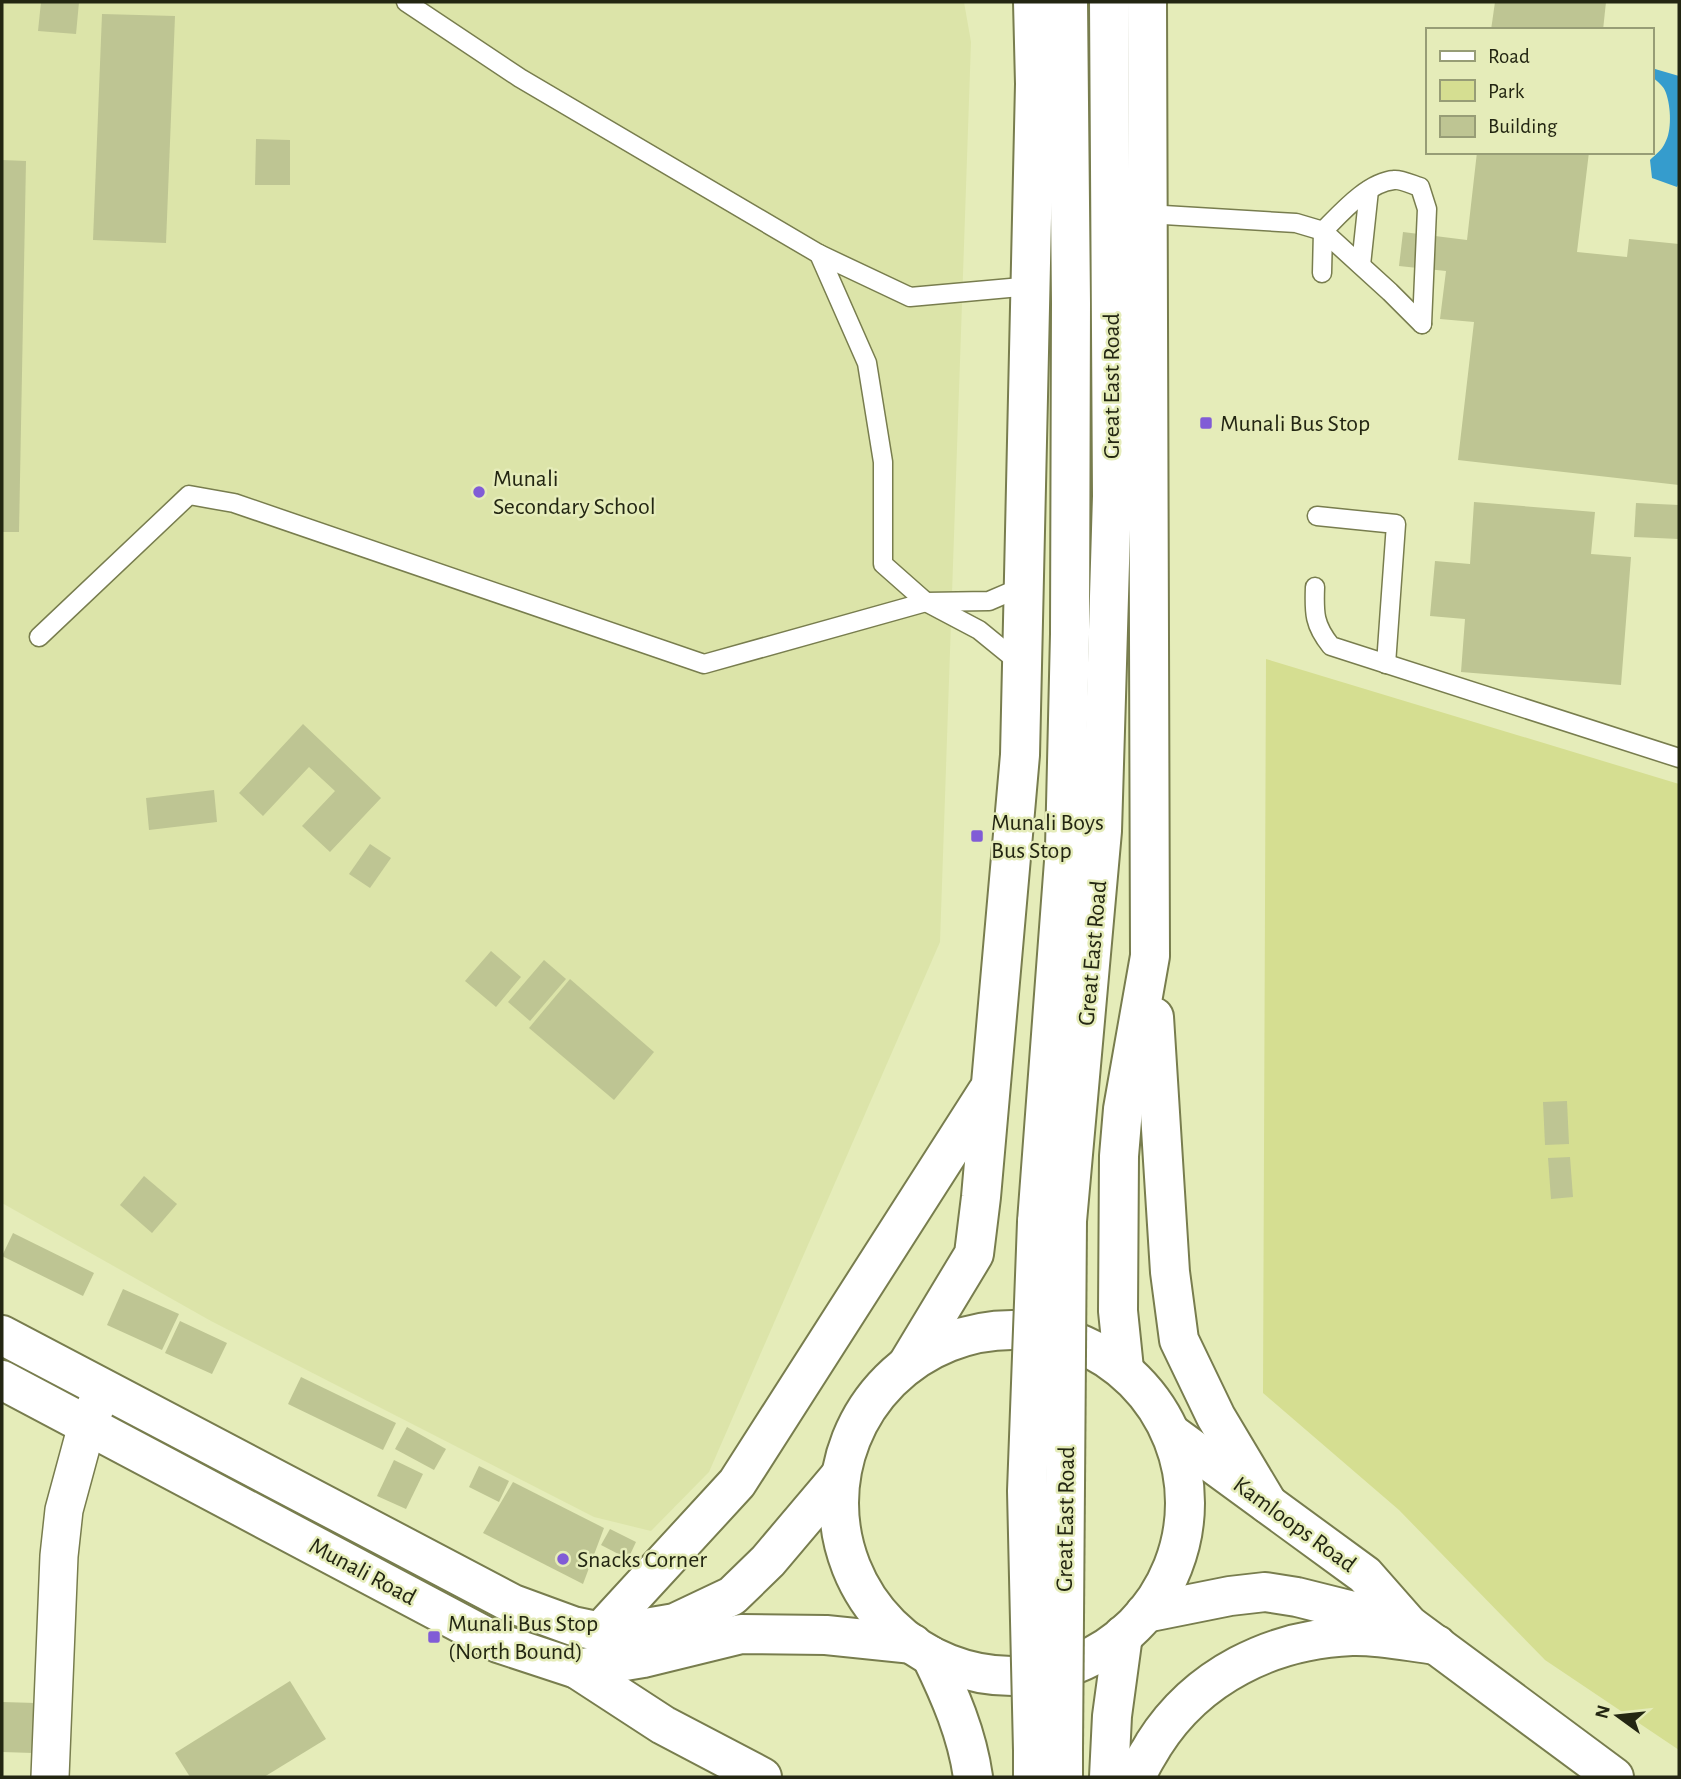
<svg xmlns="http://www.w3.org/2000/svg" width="1681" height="1779" viewBox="0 0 1681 1779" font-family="'Alegreya Sans',sans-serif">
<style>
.built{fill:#dce4a9}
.green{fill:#d5de91}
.water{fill:#359ccd}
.building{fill:#bec593}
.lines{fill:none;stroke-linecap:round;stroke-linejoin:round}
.lane-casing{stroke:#787d4e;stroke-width:21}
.street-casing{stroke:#787d4e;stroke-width:40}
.secondary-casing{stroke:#787d4e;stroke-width:42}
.primary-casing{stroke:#787d4e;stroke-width:42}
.lane{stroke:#fff;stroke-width:18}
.street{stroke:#fff;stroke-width:37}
.secondary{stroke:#fff;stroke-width:38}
.primary{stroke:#fff;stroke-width:38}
.primary-bridge-casing{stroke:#787d4e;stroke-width:42;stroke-linecap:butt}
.primary-bridge{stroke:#fff;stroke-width:38}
.poi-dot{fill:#815cd6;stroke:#e5ecb9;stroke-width:2.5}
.labels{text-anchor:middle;stroke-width:5;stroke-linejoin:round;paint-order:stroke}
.street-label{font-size:24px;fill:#232612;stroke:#e5ecb9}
.poi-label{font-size:24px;fill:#232612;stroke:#e5ecb9;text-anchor:start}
</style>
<rect width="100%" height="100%" fill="#e5ecb9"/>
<path class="built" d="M2,2H964L971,42L940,942L709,1472L651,1531L594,1517L211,1321L2,1203Z"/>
<path class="green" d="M1266,659L1679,784V1750L1545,1660L1399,1510L1263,1393Z"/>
<path class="water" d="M1655,69L1679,76V183L1677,187L1652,178L1650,160C1655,155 1662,150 1665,143C1672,131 1671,107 1666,93C1664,86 1657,81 1652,77Z"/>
<g class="building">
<path d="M41,2H79L76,34L38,31Z"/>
<path d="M1495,2H1606L1603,30H1491Z"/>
<path d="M102,14L175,16L166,243L93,240Z"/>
<path d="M256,139L290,140V185H255Z"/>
<path d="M1477,152H1589L1577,252L1627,257L1629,239L1679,244V485L1458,460L1474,322L1440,319L1446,271L1399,266L1403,232L1467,240Z"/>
<path d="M2,160L26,161L19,532H2Z"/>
<path d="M1474,502L1595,512L1591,554L1631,557L1621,685L1461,672L1465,619L1430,616L1435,561L1470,564Z"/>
<path d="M1636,503L1679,505V539L1634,537Z"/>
<path d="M303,724L381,798L330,852L302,826L335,791L309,767L263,816L239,793Z"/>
<path d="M214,790L217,822L149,830L146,798Z"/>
<path d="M370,844L391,858L370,888L349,874Z"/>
<path d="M491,951L521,977L496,1007L465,981Z"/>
<path d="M544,960L566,979L530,1021L508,1002Z"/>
<path d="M570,979L654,1052L614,1100L529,1028Z"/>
<path d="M1567,1101L1569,1144L1545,1145L1543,1102Z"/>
<path d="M1570,1157L1573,1197L1551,1199L1548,1158Z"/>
<path d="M144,1176L177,1204L152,1233L120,1205Z"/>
<path d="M13,1233L94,1273L83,1296L2,1256Z"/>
<path d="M123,1289L179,1314L162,1350L107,1325Z"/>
<path d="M180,1321L227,1343L212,1374L165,1353Z"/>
<path d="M301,1377L396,1423L383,1450L288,1404Z"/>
<path d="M407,1427L446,1449L434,1470L395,1449Z"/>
<path d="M394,1460L423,1474L406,1509L377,1496Z"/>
<path d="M479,1466L509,1481L499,1502L469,1487Z"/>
<path d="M513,1482L604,1528L583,1584L483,1533Z"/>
<path d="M610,1529L636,1542L628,1559L601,1545Z"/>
<path d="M290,1681L326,1739L264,1777H190L175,1753Z"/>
<path d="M2,1702L36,1703L33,1753L2,1752Z"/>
</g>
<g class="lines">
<defs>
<g id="lane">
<path d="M406,2L520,78L819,254L910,297L1031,286"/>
<path d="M1147,214L1296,223L1323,231L1390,292L1422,324"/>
<path d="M819,254L867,363L883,462V564L926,602L979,630L1022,665"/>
<path d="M1361,265L1369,190"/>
<path d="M1322,273L1323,231C1341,213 1368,182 1394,180C1401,179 1413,185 1420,187L1427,209L1422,324"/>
<path d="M1317,516L1396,524L1386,664"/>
<path d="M1315,587C1314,613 1314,625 1331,646L1679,758"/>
<path d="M39,637L189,495L234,503L704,664L926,602L989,601L1024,586"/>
</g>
<path id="street" d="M50,1777L59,1556L64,1510L87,1425L99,1399"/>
<g id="secondary">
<path d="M2,1335L513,1604L573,1626L611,1634L675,1623L732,1596L768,1561L839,1477"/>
<path d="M2,1380L498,1643L577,1669L643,1658L741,1634L826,1635L913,1644"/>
<path d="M1172,1434L1365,1575L1409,1625L1614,1777"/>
<path d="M1145,1613L1230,1596L1265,1592L1297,1597L1409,1625"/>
</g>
<g id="primary">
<path d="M1154,1017L1170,1272L1179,1340L1216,1417L1268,1504"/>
<path d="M1067,1221L1102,831L1112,496L1109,2"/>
<path d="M1037,1222L1065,848L1070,634L1071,303L1068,2"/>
<circle cx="1012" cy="1503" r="173"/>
<path d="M907,1365L974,1254L981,1197L1020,755L1035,84L1033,2"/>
<path d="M1124,1369L1118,1311L1119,1156L1123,1109L1150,956L1147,2"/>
<path d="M600,1632L737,1483L987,1092"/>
<path d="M931,1656C950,1695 967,1734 973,1777"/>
<path d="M577,1669L663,1725L762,1777"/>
<path d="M1033,1750V1777"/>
<path d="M1063,1750V1777"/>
<path d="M1109,1777L1112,1716L1123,1635"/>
<path d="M1137,1777C1140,1765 1148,1755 1154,1744C1197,1676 1272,1639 1352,1636C1380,1635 1410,1642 1437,1645"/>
</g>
</defs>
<use href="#lane" class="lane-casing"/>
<use href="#street" class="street-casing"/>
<use href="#secondary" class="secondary-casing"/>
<use href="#primary" class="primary-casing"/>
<use href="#lane" class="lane"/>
<use href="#street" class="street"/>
<use href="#secondary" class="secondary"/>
<use href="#primary" class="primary"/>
<defs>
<g id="primary-bridge">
<path d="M1033,1750L1027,1491L1037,1222"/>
<path d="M1063,1750L1067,1221"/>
</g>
</defs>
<use href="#primary-bridge" class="primary-bridge-casing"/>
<use href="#primary-bridge" class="primary-bridge"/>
</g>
<g class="poi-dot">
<rect x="1199" y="416" width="14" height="14" rx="3.5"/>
<circle cx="479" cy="492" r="7"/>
<rect x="970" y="829" width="14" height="14" rx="3.5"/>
<circle cx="563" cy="1559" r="7"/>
<rect x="427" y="1630" width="14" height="14" rx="3.5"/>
</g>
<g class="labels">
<g class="street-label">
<text transform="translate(1111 386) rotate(-90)" y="8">Great East Road</text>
<text transform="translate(1092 953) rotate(-85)" y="8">Great East Road</text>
<text transform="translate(1065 1519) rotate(-89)" y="8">Great East Road</text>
<text transform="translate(1295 1524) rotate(36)" y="8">Kamloops Road</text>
<text transform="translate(363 1571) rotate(28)" y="8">Munali Road</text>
</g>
<g class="poi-label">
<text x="1220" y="431">Munali Bus Stop</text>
<text x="493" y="486">Munali<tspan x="493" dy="28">Secondary School</tspan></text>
<text x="991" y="830">Munali Boys<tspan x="991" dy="28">Bus Stop</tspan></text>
<text x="577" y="1567">Snacks Corner</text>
<text x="448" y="1631">Munali Bus Stop<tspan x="448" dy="28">(North Bound)</tspan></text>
</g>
</g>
<rect width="1681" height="1779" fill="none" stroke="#232612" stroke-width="7"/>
<rect x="1426" y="28" width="228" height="126" fill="#e5ecb9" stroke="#979d76" stroke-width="2"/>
<rect x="1440" y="51" width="35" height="10" fill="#ffffff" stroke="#979d76" stroke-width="2"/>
<text x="1488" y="63" font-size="21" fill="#232612">Road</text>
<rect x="1440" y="80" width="35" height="21" fill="#d5de91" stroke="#979d76" stroke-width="2"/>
<text x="1488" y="98" font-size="21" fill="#232612">Park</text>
<rect x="1440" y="116" width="35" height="21" fill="#bec593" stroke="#979d76" stroke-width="2"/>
<text x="1488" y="133" font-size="21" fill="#232612">Building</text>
<g transform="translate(1618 1716) rotate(285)" stroke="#e5ecb9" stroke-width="5" paint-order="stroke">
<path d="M0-5L12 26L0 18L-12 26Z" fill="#232612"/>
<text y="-10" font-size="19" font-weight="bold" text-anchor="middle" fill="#232612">N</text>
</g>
</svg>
